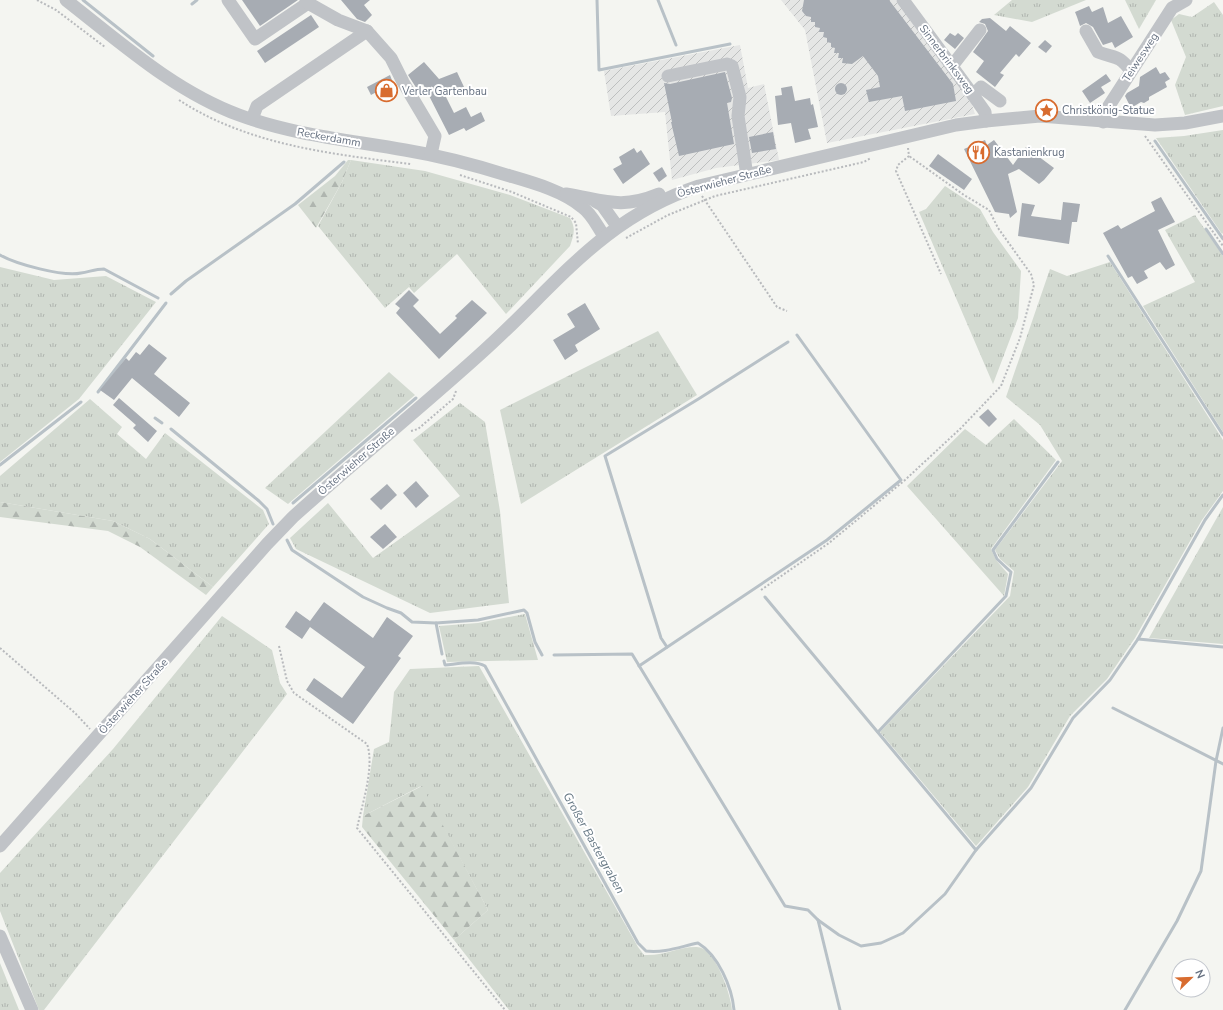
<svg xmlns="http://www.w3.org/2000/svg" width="1223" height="1010" viewBox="0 0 1223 1010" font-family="'Nunito Sans',sans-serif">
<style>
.industrial{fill:url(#industrial-furrows)}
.grass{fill:url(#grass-tufts)}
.forest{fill:url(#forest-firs)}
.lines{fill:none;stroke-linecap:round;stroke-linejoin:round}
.stream{stroke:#b8c1c7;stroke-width:3}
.building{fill:#a7acb3}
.path{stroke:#b8babd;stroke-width:2;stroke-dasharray:2 2;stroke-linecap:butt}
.minor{stroke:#c0c3c7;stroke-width:13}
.labels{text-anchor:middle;stroke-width:4;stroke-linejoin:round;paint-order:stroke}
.street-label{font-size:11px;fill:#667181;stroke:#fff}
.poi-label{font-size:11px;fill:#667181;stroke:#fff;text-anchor:start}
.water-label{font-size:12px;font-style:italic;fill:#677985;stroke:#fff}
</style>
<defs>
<pattern id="industrial-furrows" width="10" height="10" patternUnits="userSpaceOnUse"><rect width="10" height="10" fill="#e5e6e5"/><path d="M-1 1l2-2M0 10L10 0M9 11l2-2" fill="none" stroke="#bdbfbf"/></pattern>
<pattern id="grass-tufts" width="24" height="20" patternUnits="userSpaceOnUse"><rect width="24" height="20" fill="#d3dad1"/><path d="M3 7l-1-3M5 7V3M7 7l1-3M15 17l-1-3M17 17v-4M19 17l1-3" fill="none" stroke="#afb5af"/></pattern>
<pattern id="forest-firs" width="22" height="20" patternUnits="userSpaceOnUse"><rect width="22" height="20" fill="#d3dad1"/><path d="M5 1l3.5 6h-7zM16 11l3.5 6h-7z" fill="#afb5af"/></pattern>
</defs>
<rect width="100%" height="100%" fill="#f4f5f1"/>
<g class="industrial">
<path d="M781,0H896L971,102L975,114L827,143L805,30Z"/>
<path d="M740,45L748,88L764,84L779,160L716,168L672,180L665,112L611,116L604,71Z"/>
</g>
<g class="grass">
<path d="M1012,0H1086L1032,22L994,15Z"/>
<path d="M1125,0H1156L1139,29Z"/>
<path d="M1214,2L1223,15V106L1185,115L1175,85L1186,57L1171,20L1179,14L1192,17Z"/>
<path d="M1223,130V233L1222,234L1156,138L1184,136Z"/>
<path d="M351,160L425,171L510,195L570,218C576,228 574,235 570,246L506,314L457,254L414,293L409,287L385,308L318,226L342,182Z"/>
<path d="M945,186L980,209L993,232L1021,271L1018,318L993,384L919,212L926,209Z"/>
<path d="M1195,215L1223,256V432L1143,306L1195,282L1165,230Z"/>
<path d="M1110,262L1223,440V491L1202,520L1135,638L1107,679L1070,716L1028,787L976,846L880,732L1010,596L1014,571L1000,559L995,550L1062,461L1040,425L1006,397L1050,269L1067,276Z"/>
<path d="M0,267L54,280L106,276L156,302L79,399L0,462Z"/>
<path d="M658,331L697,395L521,504L500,410Z"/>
<path d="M389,372L415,395L288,504L265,488Z"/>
<path d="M90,399L122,427L117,434L146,459L165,433L263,510L269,524L213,587L150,539L113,521L0,502V476Z"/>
<path d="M460,403L485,422L500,511L509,603L430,613L296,549L290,538L328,503L373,558L460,496L413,440Z"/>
<path d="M1014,419L1056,460L991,549L996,560L1008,574L1004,596L907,486L965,429L986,445Z"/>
<path d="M1223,507V644L1149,638Z"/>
<path d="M525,614L538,660L447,662L439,626L478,623Z"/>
<path d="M222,616L272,650L280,683L287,694L44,1010H39L0,911V873L113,749Z"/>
<path d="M479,666L638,947L644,955C666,956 677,947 696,947C715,946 731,995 732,1010H509L454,940L488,910L421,786L363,816L374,749L389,742L394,692L410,669Z"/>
<path d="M0,963L19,1010H0Z"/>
</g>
<g class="forest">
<path d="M348,160H351L342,182L316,228L298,205L335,176Z"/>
<path d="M0,502L113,521L150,539L213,587L206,595L140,547L108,531L0,517Z"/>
<path d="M422,786L488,910L454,940L362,827L363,816Z"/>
</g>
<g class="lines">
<g class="stream">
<path d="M83,0L153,56"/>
<path d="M597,0L599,70L730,44"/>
<path d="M658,0L676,45"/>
<path d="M192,4L197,0"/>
<path d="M1155,141L1223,239"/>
<path d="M1206,229L1223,254"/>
<path d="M0,255C16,264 63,277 81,273C89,272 95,269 104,269L158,298"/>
<path d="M1108,256L1223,435"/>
<path d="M171,294L186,281L295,204L344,162"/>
<path d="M98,392L166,303"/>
<path d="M155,418L162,423"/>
<path d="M171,429L259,501L267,509L273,524"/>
<path d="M0,465L81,402"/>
<path d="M293,503L416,398"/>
<path d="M287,540L292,550L363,597L387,608L401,613L412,622L436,623L442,654"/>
<path d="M765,597L976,850"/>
<path d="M436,623L478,620L524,610L527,613L535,642L542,655"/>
<path d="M1138,639L1223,647"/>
<path d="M667,647L661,638L605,456L700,398L788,342"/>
<path d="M554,655L632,654L785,906L808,910L818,920L839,935L861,946L881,943L903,933L945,894L976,850L1031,788L1073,718L1110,680L1138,639L1205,520L1223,495"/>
<path d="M444,661L445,665C457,664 475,660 485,666L638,943L646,951C665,953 679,947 698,943C718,955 732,987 734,1010"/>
<path d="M639,666L827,540L901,480L797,335"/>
<path d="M1113,708L1223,764"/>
<path d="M878,732L1006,596L1011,572L997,559L993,550L1058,462"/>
<path d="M818,920L840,1010"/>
<path d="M1125,1010L1177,921L1201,871L1216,761L1223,728"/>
</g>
</g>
<g class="building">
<path d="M242,0H298L260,26Z"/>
<path d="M341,0H370L364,5L372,15L365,22L357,19Z"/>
<path d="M804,0H889L953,84L956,101L905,111L902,96L869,102L866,90L880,87L878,76L863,56L852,64L842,63L843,58H838L839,53H834L835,48L831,47V43L827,42V38L823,37L824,32H819L820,28L815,27V22H811V17L806,16L802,11Z"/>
<path d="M1089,6L1092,12L1103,7L1108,23L1121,16L1133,37L1115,48L1112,42L1103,45L1093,27L1086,23L1080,26L1077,17L1075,12Z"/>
<path d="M311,15L319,27L265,63L257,51Z"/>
<path d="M990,18L1006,31L1010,26L1031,43L1019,57L1016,54L1000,73L1004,75L995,87L976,72L984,61L973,52L988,31L985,24L979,22L982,19Z"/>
<path d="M950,33L955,36L958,33L964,38L955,49L944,40Z"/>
<path d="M1045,40L1052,46L1046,53L1038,47Z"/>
<path d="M424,62L439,79L457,72L464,87L445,95L454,113L466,107L471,117L481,112L485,121L466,131L464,128L449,135L423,84L417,89L408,75Z"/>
<path d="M1156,67L1160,74L1165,72L1170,79L1165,82L1167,87L1149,97V100L1144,103L1141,102L1131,108L1125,96L1127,93L1139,86L1140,77Z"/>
<path d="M725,72L732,98L731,102L727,103L734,144L679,156L671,122H672L664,83L670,84Z"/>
<path d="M1106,74L1111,81L1101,87L1105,93L1090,103L1082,91Z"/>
<path d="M390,75L393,83L371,95L367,87Z"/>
<circle cx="841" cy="89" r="6"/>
<path d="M792,86L795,101L810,98L811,105L813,104L818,127L808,129L811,139L795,143L791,123L778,125L775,96L782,95L781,88Z"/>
<path d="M773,132L776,149L752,153L749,137Z"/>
<path d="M985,140L987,145L994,140L1013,165L1026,147L1054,168L1044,180L1039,184L1019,169L1008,174L1017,212L1010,218L1009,214L995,212L964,149Z"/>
<path d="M634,148L637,153L641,150L650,164L623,184L613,169L622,164L619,157Z"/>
<path d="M938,154L972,179L964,190L929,166Z"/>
<path d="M662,167L667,176L659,182L653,173Z"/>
<path d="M1161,197L1175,222L1158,230L1175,265L1166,270L1160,262L1144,271L1148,278L1137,284L1132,276L1128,278L1103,233L1118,225L1121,229L1155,211L1151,202Z"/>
<path d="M1063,202L1080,204L1077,222H1072L1069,244L1018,236L1022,203L1035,205L1031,216L1061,220Z"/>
<path d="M409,290L419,300L413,306L440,334L457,318L455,316L472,300L487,313L439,359L396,313L400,308L395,304Z"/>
<path d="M585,303L600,329L575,345L578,351L565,360L553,340L575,327L567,314Z"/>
<path d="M149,344L167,358L154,374L190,403L179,417L132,378L114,400L100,390L126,358L129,361L136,352L140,355Z"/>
<path d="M119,398L157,431L148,442L133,428L136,425L113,405Z"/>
<path d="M988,409L997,419L989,427L979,417Z"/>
<path d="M416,481L429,496L416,508L403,493Z"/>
<path d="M387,484L397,495L381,510L370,499Z"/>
<path d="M385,524L397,537L383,549L370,537Z"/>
<path d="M324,602L373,638L387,617L413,636L398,656L401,658L353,724L306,690L314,678L342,698L365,667L310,627L302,639L285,627L296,611L310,621Z"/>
</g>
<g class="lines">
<g class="path">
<path d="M37,0L56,10L105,47"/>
<path d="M179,100C248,145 331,154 411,164"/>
<path d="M1145,136L1223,246"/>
<path d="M908,148L909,156L898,165L896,171L941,274"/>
<path d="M460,175L512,192L571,217L576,223L578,244"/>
<path d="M702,196L777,307L787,311"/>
<path d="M626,238L668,215L715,196L864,162L871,158"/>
<path d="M411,431L418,429L453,399L456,391"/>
<path d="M761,590L829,543L905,480L961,428L1001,386L1020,338L1034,285L1031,274L998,228L989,210L964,195L909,156"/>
<path d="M279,646L287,681L294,693L367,744C375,766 362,805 357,828L505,1010"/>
<path d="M0,648L75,713L90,729"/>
</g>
<g class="minor">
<path d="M66,0C120,42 174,91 239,115C293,135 349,140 405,150C441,156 475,165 510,176C534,183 563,191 582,207C592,214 597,226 604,236"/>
<path d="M228,0L255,39L308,3"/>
<path d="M306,0L308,3L338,20L367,31L391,58L403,82L435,136L431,154"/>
<path d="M903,0L973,95L985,112L986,121"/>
<path d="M1086,31L1098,52C1116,59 1118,54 1131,71"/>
<path d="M952,66L980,30"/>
<path d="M668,76L727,64L732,66L740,97L738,116L746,169"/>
<path d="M973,95L981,87L1000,101"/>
<path d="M252,119L257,106L367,31"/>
<path d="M1103,122L1105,112L1172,8L1186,0"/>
<path d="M566,194C604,200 620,210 659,194"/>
<path d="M595,201L602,205L617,226"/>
<path d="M0,846L267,544L293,517C354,462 417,411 478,356C553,290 599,219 699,186L956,125L986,121L1040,116L1155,125L1185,123L1223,116"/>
<path d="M0,936L32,1010"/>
</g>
</g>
<defs>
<symbol id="shop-ring" viewBox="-11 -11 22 22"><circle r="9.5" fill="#fff" stroke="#d86c2f" stroke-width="1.5"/><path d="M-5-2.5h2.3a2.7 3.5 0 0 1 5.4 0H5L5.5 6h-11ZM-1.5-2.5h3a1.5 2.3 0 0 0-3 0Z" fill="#d86c2f"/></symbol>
<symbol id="sight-ring" viewBox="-11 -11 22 22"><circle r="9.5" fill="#fff" stroke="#d86c2f" stroke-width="1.5"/><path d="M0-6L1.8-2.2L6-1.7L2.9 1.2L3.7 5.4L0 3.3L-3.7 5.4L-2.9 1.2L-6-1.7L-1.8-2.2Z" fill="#d86c2f"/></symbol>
<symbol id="restaurant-ring" viewBox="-11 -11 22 22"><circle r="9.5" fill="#fff" stroke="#d86c2f" stroke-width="1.5"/><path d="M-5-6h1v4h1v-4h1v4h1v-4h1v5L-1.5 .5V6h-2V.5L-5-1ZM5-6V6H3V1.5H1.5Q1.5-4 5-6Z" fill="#d86c2f"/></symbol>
</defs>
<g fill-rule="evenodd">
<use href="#shop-ring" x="374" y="78" width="25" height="25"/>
<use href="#sight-ring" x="1034" y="98" width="25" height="25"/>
<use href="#restaurant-ring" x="966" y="140" width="25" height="25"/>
</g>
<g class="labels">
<g class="street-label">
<text transform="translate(1140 57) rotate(-57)" y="4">Teiwesweg</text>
<text transform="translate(947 59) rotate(53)" y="4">Sinnerbrinksweg</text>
<text transform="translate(329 137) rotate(10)" y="4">Reckerdamm</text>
<text transform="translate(724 181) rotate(-15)" y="4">Österwieher Straße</text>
<text transform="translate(356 461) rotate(-41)" y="4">Österwieher Straße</text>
<text transform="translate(133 696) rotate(-48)" y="4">Österwieher Straße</text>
</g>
<g class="poi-label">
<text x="402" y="95">Verler Gartenbau</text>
<text x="1062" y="114">Christkönig-Statue</text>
<text x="994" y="156">Kastanienkrug</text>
</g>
<g class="water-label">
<text transform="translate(594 843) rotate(61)" y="4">Großer Bastergraben</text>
</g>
</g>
<g transform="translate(1191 978) rotate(67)"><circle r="19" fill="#ffffff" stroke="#c2c6cd"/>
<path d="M0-3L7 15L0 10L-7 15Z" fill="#d86c2f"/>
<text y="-6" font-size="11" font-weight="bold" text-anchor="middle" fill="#667181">N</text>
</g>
</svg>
